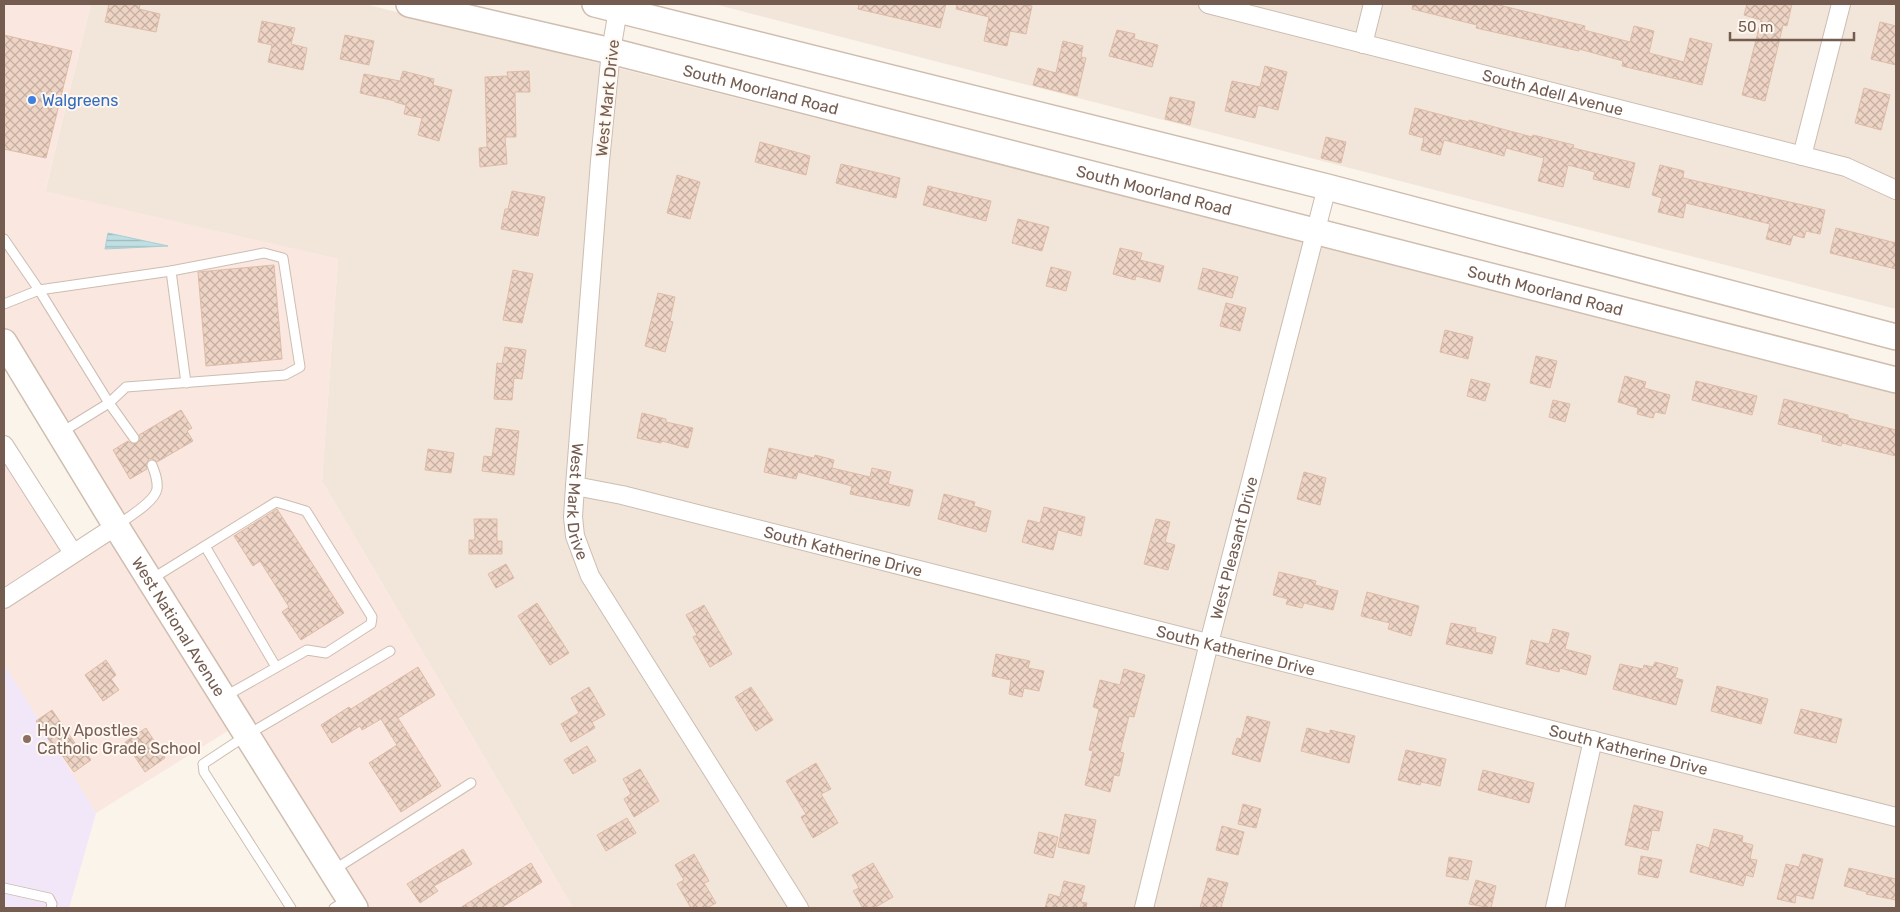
<svg xmlns="http://www.w3.org/2000/svg" width="1900" height="912" viewBox="0 0 1900 912" font-family="Rubik,sans-serif">
<style>
.residential{fill:#f2e6da}
.commercial{fill:#fae7e0}
.education{fill:#f1e7f8}
.water{fill:url(#water-rules);stroke:#a8ced4}
.building{fill:url(#building-cross-hatch);stroke:#dfbba7}
.lines{fill:none;stroke-linecap:round;stroke-linejoin:round}
.service-casing{stroke:#ccbdb1;stroke-width:11}
.minor-casing{stroke:#ccbdb1;stroke-width:20}
.secondary-casing{stroke:#cfbdaf;stroke-width:28}
.service{stroke:#fff;stroke-width:9}
.minor{stroke:#fff;stroke-width:18}
.secondary{stroke:#fff;stroke-width:25}
.shop-dot{fill:#3f7fe0;stroke:#fef8f1;stroke-width:2}
.education-dot{fill:#8d6e63;stroke:#fef8f1;stroke-width:2}
.labels{text-anchor:middle;stroke-width:4;stroke-linejoin:round;paint-order:stroke}
.street-label{font-size:16px;fill:#745c50;stroke:#fef8f1}
.shop-label{font-size:16px;fill:#366cbe;stroke:#fef8f1;text-anchor:start}
.education-label{font-size:16px;fill:#785e54;stroke:#fef8f1;text-anchor:start}
</style>
<defs>
<pattern id="water-rules" width="6" height="5" patternUnits="userSpaceOnUse" patternTransform="scale(1.25)"><rect width="6" height="5" fill="#c0dfe3"/><path d="M0 2.5h6" fill="none" stroke="#a1b8ba"/></pattern>
<pattern id="building-cross-hatch" width="8" height="8" patternUnits="userSpaceOnUse" patternTransform="scale(1.25)"><rect width="8" height="8" fill="#eed4c5"/><path d="M0 0l8 8M0 8l8-8" fill="none" stroke="#c5afa2"/></pattern>
</defs>
<rect width="100%" height="100%" fill="#fbf4eb"/>
<g class="residential">
<path d="M91,4H365L1630,324L1896,394V908H573L322,481L338,259L45,192Z"/>
<path d="M714,4H1896V309Z"/>
</g>
<path class="commercial" d="M4,4H91L45,191L338,259L322,481L573,908H355L239,724L96,813L4,664V445L73,553L116,526L4,342Z"/>
<path class="education" d="M4,664L96,813L69,908H4Z"/>
<path class="water" d="M108,233L168,246L105,249Z"/>
<g class="building">
<path d="M109,4H140L139,9L160,14L156,32L105,22Z"/>
<path d="M859,4H946L940,28L858,9Z"/>
<path d="M957,4H1020L1032,6L1026,34L1010,31L1007,46L984,41L989,17L956,9Z"/>
<path d="M1413,4H1495L1585,26L1584,30L1630,42L1634,26L1654,31L1649,53L1684,62L1690,38L1712,44L1702,85L1622,66L1623,61L1579,49V51L1476,28L1477,25L1412,9Z"/>
<path d="M1747,4H1792L1787,26L1783,25L1765,101L1742,95L1761,20L1744,15Z"/>
<path d="M262,21L295,28L291,44L307,48L303,70L268,62L272,45L258,42Z"/>
<path d="M1880,22L1896,26V65L1871,59Z"/>
<path d="M1117,30L1135,34L1134,39L1158,45L1152,67L1109,56Z"/>
<path d="M4,35L72,51L46,158L4,149Z"/>
<path d="M345,35L374,41L369,65L340,59Z"/>
<path d="M1063,41L1083,46L1081,57L1086,58L1077,96L1033,85L1038,68L1056,73Z"/>
<path d="M1265,66L1287,72L1278,110L1258,105L1255,118L1225,111L1232,81L1260,87Z"/>
<path d="M403,71L434,79L433,85L452,90L439,141L418,135L422,118L404,114L406,105L395,102V101L360,93L364,74L400,81Z"/>
<path d="M529,71L530,92H515L516,137H505L507,164L480,167L479,148L487,147L485,77L508,76L507,72Z"/>
<path d="M1864,88L1890,95L1881,130L1855,123Z"/>
<path d="M1170,97L1195,102L1190,125L1165,119Z"/>
<path d="M1415,108L1469,122V120L1532,137L1533,135L1574,145L1573,148L1635,163L1629,188L1593,179L1595,172L1568,165L1563,187L1538,181L1544,158L1506,148L1504,156L1444,140L1440,155L1421,150L1424,138L1409,134Z"/>
<path d="M1326,137L1346,142L1341,163L1321,158Z"/>
<path d="M760,142L810,156L806,175L755,162Z"/>
<path d="M841,164L900,178L896,198L836,183Z"/>
<path d="M1660,165L1684,171L1683,178L1825,210L1820,234L1806,231L1804,238L1793,235L1790,245L1766,239L1770,224L1686,203L1683,218L1658,212L1662,198L1652,195Z"/>
<path d="M677,175L700,182L690,219L667,213Z"/>
<path d="M928,186L991,201L986,221L923,205Z"/>
<path d="M512,191L545,197L538,236L501,229L505,209H508Z"/>
<path d="M1018,219L1049,227L1042,251L1012,243Z"/>
<path d="M1836,228L1896,243V269L1830,253Z"/>
<path d="M1120,248L1142,253L1140,260L1164,266L1160,282L1136,276L1135,280L1113,274Z"/>
<path d="M274,265L282,359L206,366L198,272Z"/>
<path d="M1051,267L1071,272L1066,291L1046,286Z"/>
<path d="M1203,268L1238,277L1232,298L1198,289Z"/>
<path d="M513,270L533,274L522,323L503,320Z"/>
<path d="M658,293L675,297L670,321L673,322L665,352L645,346Z"/>
<path d="M1226,303L1246,308L1240,331L1220,326Z"/>
<path d="M1445,330L1473,337L1468,359L1440,352Z"/>
<path d="M505,347L526,350L522,379L514,378L512,400L494,399L497,363L502,364Z"/>
<path d="M1536,356L1557,361L1550,388L1530,383Z"/>
<path d="M1625,376L1646,382L1644,388L1670,395L1665,414L1655,412L1653,418L1637,414L1638,408L1618,402Z"/>
<path d="M1471,379L1490,384L1485,401L1467,396Z"/>
<path d="M1696,381L1757,396L1752,415L1692,400Z"/>
<path d="M1784,399L1848,415V418L1896,430V456L1842,443L1841,446L1822,441L1823,435L1778,424Z"/>
<path d="M1553,400L1570,404L1565,422L1549,417Z"/>
<path d="M181,410L192,428L187,431L193,441L157,462L153,459H149L146,464L147,469L130,479L113,450L128,441L132,444L137,443L140,440L139,435Z"/>
<path d="M642,413L666,419V422L693,428L688,448L662,441L661,443L637,438Z"/>
<path d="M496,428L519,431L514,475L482,471L484,456L492,457Z"/>
<path d="M769,448L814,458L815,455L834,460L832,468L870,477L872,468L891,472L888,484L913,490L909,506L850,494L852,486L798,472L796,479L764,472Z"/>
<path d="M428,449L454,453L451,473L425,470Z"/>
<path d="M1304,472L1326,478L1320,505L1297,499Z"/>
<path d="M944,494L975,502L974,506L991,511L986,532L938,519Z"/>
<path d="M1044,507L1085,517L1081,536L1058,530L1053,550L1022,542L1028,520L1040,523Z"/>
<path d="M277,509L344,613L301,640L282,612L289,607L260,561L253,566L234,536Z"/>
<path d="M474,519H497V541H502V554H469V540H475Z"/>
<path d="M1156,519L1170,522L1165,542L1175,545L1168,570L1144,564Z"/>
<path d="M506,564L514,578L496,588L488,574Z"/>
<path d="M1279,572L1316,581L1315,585L1338,591L1333,610L1304,603L1302,608L1286,604L1288,599L1273,595Z"/>
<path d="M1367,592L1419,606L1411,636L1388,629L1390,623L1361,616Z"/>
<path d="M537,603L569,653L550,665L518,616Z"/>
<path d="M704,605L732,654L710,667L693,637L697,635L686,615Z"/>
<path d="M1451,623L1476,628L1475,632L1496,637L1492,654L1446,644Z"/>
<path d="M1553,629L1569,633L1565,649L1591,656L1586,675L1560,668L1559,672L1526,664L1531,640L1549,644Z"/>
<path d="M996,654L1030,661L1028,668L1044,671L1039,691L1024,688L1022,697L1009,694L1011,680L992,676Z"/>
<path d="M106,660L116,675L111,679L119,690L103,701L85,675Z"/>
<path d="M1655,662L1678,668L1675,678L1683,680L1676,705L1613,689L1620,664L1643,669L1644,665L1653,667Z"/>
<path d="M418,667L435,695L398,718L441,786L401,812L369,763L397,745L381,719L362,730L360,726L332,743L321,725L349,707L351,709Z"/>
<path d="M1124,669L1145,675L1134,717L1129,716L1120,752L1124,753L1119,776L1114,775L1110,792L1085,785L1093,751L1089,750L1099,709L1093,707L1100,680L1120,685Z"/>
<path d="M1717,686L1768,699L1761,724L1711,711Z"/>
<path d="M589,687L605,715L592,722L595,728L571,742L561,724L579,713L571,698Z"/>
<path d="M751,687L773,720L756,731L735,697Z"/>
<path d="M1801,709L1842,719L1836,743L1794,733Z"/>
<path d="M52,710L77,746L80,744L91,760L74,772L57,748L55,749L36,721Z"/>
<path d="M1247,716L1270,722L1260,762L1232,754L1237,738L1241,739Z"/>
<path d="M146,728L165,758L145,772L125,742Z"/>
<path d="M1307,728L1330,734V730L1355,736L1349,763L1301,751Z"/>
<path d="M587,746L596,761L573,774L564,760Z"/>
<path d="M1406,750L1446,759L1440,786L1421,782L1420,785L1398,780Z"/>
<path d="M816,763L831,789L821,794L838,823L813,838L801,817L806,814L786,781Z"/>
<path d="M640,769L659,801L634,817L624,799L631,794L623,779Z"/>
<path d="M1483,770L1534,783L1529,803L1478,790Z"/>
<path d="M1243,804L1261,809L1256,828L1238,824Z"/>
<path d="M1634,805L1663,812L1659,831L1652,830L1648,850L1625,845Z"/>
<path d="M1065,814L1096,820L1089,854L1058,847Z"/>
<path d="M627,818L636,833L606,851L597,835Z"/>
<path d="M1222,826L1244,832L1238,855L1216,850Z"/>
<path d="M1714,829L1743,836L1742,842L1753,845L1750,859L1757,860L1753,877L1746,875L1743,886L1690,872L1697,844L1709,848Z"/>
<path d="M1039,832L1058,837L1053,858L1034,853Z"/>
<path d="M463,849L472,864L434,886L438,891L420,903L407,884Z"/>
<path d="M694,854L709,881L704,883L716,903L707,908H691L677,884L684,880L675,865Z"/>
<path d="M1803,854L1823,859L1813,899L1796,895L1795,903L1777,899L1786,864L1799,867Z"/>
<path d="M1641,856L1662,860L1658,878L1638,874Z"/>
<path d="M1449,857L1472,861L1468,880L1446,876Z"/>
<path d="M531,863L542,882L501,908H460Z"/>
<path d="M873,863L893,897L874,908H863L853,891L859,888L852,875Z"/>
<path d="M1849,868L1896,879V900L1866,894L1867,892L1844,886Z"/>
<path d="M1208,878L1228,883L1221,908H1200Z"/>
<path d="M1476,880L1496,886L1491,908L1469,904Z"/>
<path d="M1064,881L1085,886L1081,902L1087,903L1086,908H1045L1049,894L1060,897Z"/>
</g>
<g class="lines">
<defs>
<g id="service">
<path d="M4,239L39,290L109,403L126,387L285,375L300,367L283,258L264,253L171,271L39,290L4,304"/>
<path d="M171,271L186,383"/>
<path d="M62,432L109,403L134,438"/>
<path d="M116,526C127,518 155,502 157,489C158,480 155,473 152,465"/>
<path d="M205,546L276,667"/>
<path d="M150,580L276,502L306,511L372,617L371,624L326,653L307,650L224,697"/>
<path d="M332,871L471,783"/>
<path d="M4,888L49,898L52,904L51,908"/>
<path d="M291,908L204,772L203,764L247,735L390,651"/>
<path d="M334,908L349,899"/>
</g>
<g id="minor">
<path id="s1" d="M619,4L611,51L600,161L575,486L573,517L575,536L590,576L799,908"/>
<path id="s2" d="M1208,4L1846,167L1896,190"/>
<path d="M1363,44L1373,4"/>
<path d="M1802,156L1841,4"/>
<path d="M4,445L73,553"/>
<path id="s3" d="M575,486L622,495L1896,817"/>
<path d="M4,599L116,526"/>
<path id="s4" d="M1144,908L1209,643L1327,187"/>
<path d="M1555,908L1593,740"/>
</g>
<g id="secondary">
<path id="s5" d="M409,4L611,51L1896,380"/>
<path d="M595,4L1327,187L1896,337"/>
<path id="s6" d="M4,342L116,526L355,908"/>
</g>
</defs>
<use href="#service" class="service-casing"/>
<use href="#minor" class="minor-casing"/>
<use href="#secondary" class="secondary-casing"/>
<use href="#service" class="service"/>
<use href="#minor" class="minor"/>
<use href="#secondary" class="secondary"/>
</g>
<circle class="shop-dot" cx="32" cy="100" r="5"/>
<circle class="education-dot" cx="27" cy="739" r="5"/>
<g class="labels">
<g class="street-label">
<text dy="6" stroke="none"><textPath href="#s5" startOffset="362">South Moorland Road</textPath></text>
<text dy="6" stroke="none"><textPath href="#s2" startOffset="356">South Adell Avenue</textPath></text>
<text transform="translate(607 98) rotate(-84)" y="6">West Mark Drive</text>
<text dy="6" stroke="none"><textPath href="#s5" startOffset="768">South Moorland Road</textPath></text>
<text dy="6" stroke="none"><textPath href="#s5" startOffset="1172">South Moorland Road</textPath></text>
<text dy="6" stroke="none"><textPath href="#s1" startOffset="500">West Mark Drive</textPath></text>
<text dy="6" stroke="none"><textPath href="#s4" startOffset="371">West Pleasant Drive</textPath></text>
<text dy="6" stroke="none"><textPath href="#s3" startOffset="276">South Katherine Drive</textPath></text>
<text dy="6" stroke="none"><textPath href="#s6" startOffset="334">West National Avenue</textPath></text>
<text dy="6" stroke="none"><textPath href="#s3" startOffset="681">South Katherine Drive</textPath></text>
<text dy="6" stroke="none"><textPath href="#s3" startOffset="1086">South Katherine Drive</textPath></text>
</g>
<g class="shop-label">
<text x="42" y="106">Walgreens</text>
</g>
<g class="education-label">
<text x="37" y="736">Holy Apostles<tspan x="37" dy="18">Catholic Grade School</tspan></text>
</g>
</g>
<rect width="1900" height="912" fill="none" stroke="#745c50" stroke-width="10"/>
<path d="M1730 32v8h124v-8" fill="none" stroke="#745c50" stroke-width="2.5"/>
<text x="1738" y="32" font-size="15" fill="#745c50" stroke="#fef8f1" stroke-width="4" paint-order="stroke">50 m</text>
</svg>
